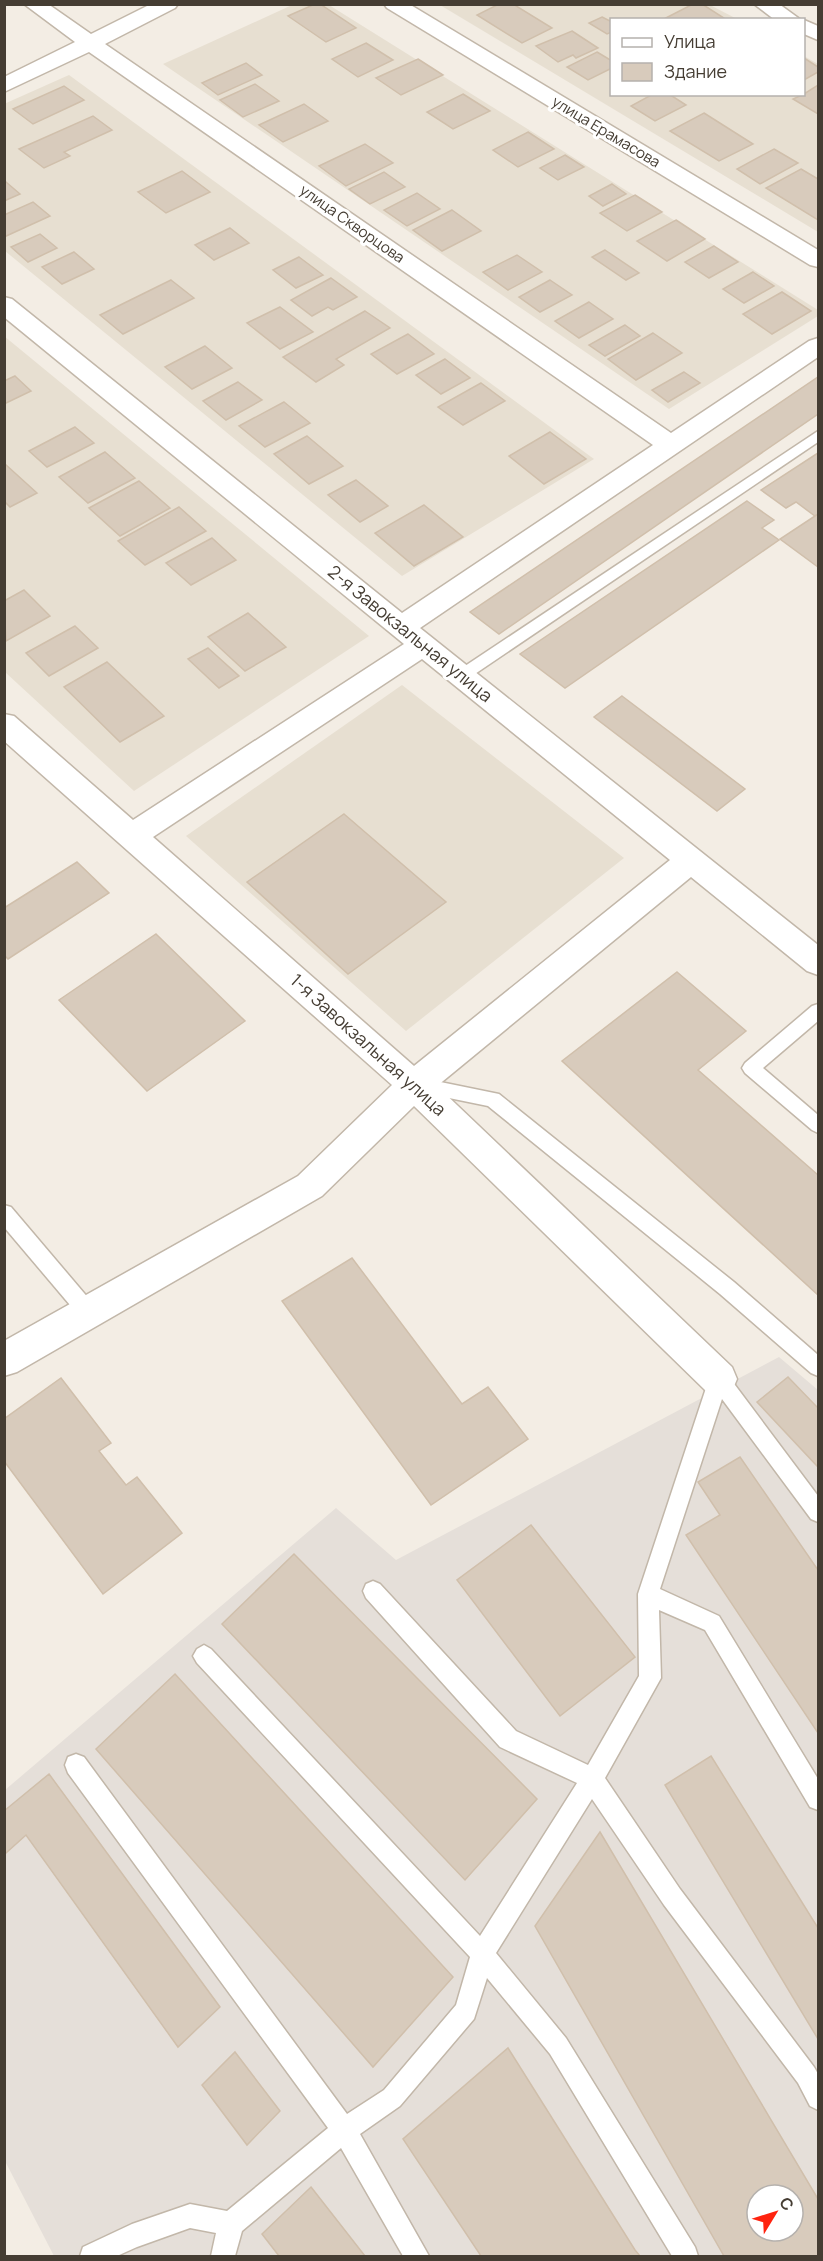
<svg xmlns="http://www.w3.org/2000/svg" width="823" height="2261" viewBox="0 0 823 2261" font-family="Manrope,sans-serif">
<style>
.residential{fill:#e7dfd1}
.industrial{fill:#e5dfd9;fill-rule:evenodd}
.building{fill:#d8cbbc;stroke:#d0bfab;stroke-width:1.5;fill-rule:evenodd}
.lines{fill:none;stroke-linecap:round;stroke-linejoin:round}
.lane-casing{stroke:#c2b7a9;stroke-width:3}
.street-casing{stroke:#c2b7a9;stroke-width:3}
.lane{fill:#fff;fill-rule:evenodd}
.street{fill:#fff;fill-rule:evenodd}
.labels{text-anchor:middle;stroke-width:6;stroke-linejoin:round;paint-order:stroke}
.far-street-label{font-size:15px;fill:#453d33;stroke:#fff}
.street-label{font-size:18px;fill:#453d33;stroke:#fff}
</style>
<rect width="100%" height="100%" fill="#f3ede4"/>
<g class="residential">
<path d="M292,5H329L818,310V316L669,409L163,64Z"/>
<path d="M440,5H710L737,19L612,20V94H804V56L818,64V232Z"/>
<path d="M69,75L594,459L402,576L5,251L4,104Z"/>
<path d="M4,336L369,636L134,791L5,672Z"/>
<path d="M402,685L624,858L406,1031L186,836Z"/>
</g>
<path class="industrial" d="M779,1357L818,1390V2256H54L5,2161V1790L336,1508L396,1560ZM757,2195H793V2231H757Z"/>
<g class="building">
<path d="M315,4H320L356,28L326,42L288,16Z"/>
<path d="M499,4H513L552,28L522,43L477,15Z"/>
<path d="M693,4H702L727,20H662Z"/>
<path d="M602,17L612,22V32L607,34L589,23Z"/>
<path d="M572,31L598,48L576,58L573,55L558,62L536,46Z"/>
<path d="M366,43L393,60L358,77L332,59Z"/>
<path d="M597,52L612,61V68L588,80L567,67Z"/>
<path d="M804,58L818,67V72L804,80Z"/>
<path d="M418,59L443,75L401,95L376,78Z"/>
<path d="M246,63L262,75L218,95L202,83Z"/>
<path d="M255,84L279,101L243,117L220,100Z"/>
<path d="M818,85V114L793,99L804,94Z"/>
<path d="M64,86L84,100L33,124L13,109Z"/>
<path d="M463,94L490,111L453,129L427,112Z"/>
<path d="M653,94H669L686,105L655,121L631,106Z"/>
<path d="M304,104L328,121L283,142L259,125Z"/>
<path d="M704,113L753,144L719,161L670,131Z"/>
<path d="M93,116L112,130L64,152L70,156L44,168L19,149Z"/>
<path d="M528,132L554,149L518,167L493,150Z"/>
<path d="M365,144L393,163L346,186L319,166Z"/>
<path d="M774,149L798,163L760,184L737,169Z"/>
<path d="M565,155L584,167L558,180L540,168Z"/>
<path d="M801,169L818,179V220L766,188Z"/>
<path d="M182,171L210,192L166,213L138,192Z"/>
<path d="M384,172L405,187L370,204L349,189Z"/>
<path d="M6,182L20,194L4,201V183Z"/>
<path d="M612,184L626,194L603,206L589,196Z"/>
<path d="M417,193L440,209L407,226L384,210Z"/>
<path d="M635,195L662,212L627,231L600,213Z"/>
<path d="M33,202L50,216L4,237V215Z"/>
<path d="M452,210L481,231L442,251L413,230Z"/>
<path d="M676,220L705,239L667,261L637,241Z"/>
<path d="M230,228L249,243L214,260L195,245Z"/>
<path d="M40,234L57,248L28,262L11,247Z"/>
<path d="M714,246L738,262L709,278L685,262Z"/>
<path d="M605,250L639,273L626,280L592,257Z"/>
<path d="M74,252L94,269L62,284L42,267Z"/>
<path d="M517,255L542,272L508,290L483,272Z"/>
<path d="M299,257L323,275L296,288L273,270Z"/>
<path d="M753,272L774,286L744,303L723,289Z"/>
<path d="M331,278L357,297L333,310L328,307L312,316L291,300Z"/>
<path d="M171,280L194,298L123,334L100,315Z"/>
<path d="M550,280L572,295L540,312L519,297Z"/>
<path d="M782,292L811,311L772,334L743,314Z"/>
<path d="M589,302L613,319L579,338L555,321Z"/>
<path d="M280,307L313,332L280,349L247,323Z"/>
<path d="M365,311L390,328L336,359L344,365L316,382L283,357Z"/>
<path d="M625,325L640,336L605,356L589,345Z"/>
<path d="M653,333L682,353L636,380L608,359Z"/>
<path d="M408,334L434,354L397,374L371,354Z"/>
<path d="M205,346L232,368L192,389L165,367Z"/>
<path d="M445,359L470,378L441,394L416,375Z"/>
<path d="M684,372L700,383L668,402L652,390Z"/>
<path d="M15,376L31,391L4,404V381Z"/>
<path d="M818,377V414L499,634L470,612Z"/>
<path d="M238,382L262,400L226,420L203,401Z"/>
<path d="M481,383L505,401L463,425L438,407Z"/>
<path d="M284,402L310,423L265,447L239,426Z"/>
<path d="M75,427L94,443L47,467L29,451Z"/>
<path d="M550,432L586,459L544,484L509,456Z"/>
<path d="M307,436L343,466L309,484L274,454Z"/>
<path d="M105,452L135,478L88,503L59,477Z"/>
<path d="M818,453V514L815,516L796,502L786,508L761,490Z"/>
<path d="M5,464L37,493L10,507L4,501Z"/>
<path d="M356,480L388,506L360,522L328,495Z"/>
<path d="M139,481L170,508L120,536L89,508Z"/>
<path d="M747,501L774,520L762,528L779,540L565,688L520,654Z"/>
<path d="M424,505L463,537L414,566L375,533Z"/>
<path d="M179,507L206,531L145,565L118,541Z"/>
<path d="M818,514V567L780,539Z"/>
<path d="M212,538L236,560L191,585L166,563Z"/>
<path d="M24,590L50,616L6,641L4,601Z"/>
<path d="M248,613L286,647L245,671L208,637Z"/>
<path d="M75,626L98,648L49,676L26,653Z"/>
<path d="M208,648L239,676L219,688L188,659Z"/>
<path d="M107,662L164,716L120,742L64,687Z"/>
<path d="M622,696L745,789L717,811L594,717Z"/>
<path d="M344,814L446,902L348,974L247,882Z"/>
<path d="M77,862L109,893L8,959L4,955V908Z"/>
<path d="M156,934L245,1021L147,1091L59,1000Z"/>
<path d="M677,972L746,1031L698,1070L818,1175V1295L562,1061Z"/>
<path d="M352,1258L462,1404L488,1387L528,1439L431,1505L282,1301Z"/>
<path d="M788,1377L818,1408V1467L757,1402Z"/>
<path d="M61,1378L111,1443L99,1451L126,1485L137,1477L182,1533L103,1594L4,1461V1419Z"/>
<path d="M740,1457L818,1570V1733L686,1535L720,1515L698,1482Z"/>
<path d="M531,1525L635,1657L560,1716L457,1580Z"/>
<path d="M294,1554L537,1799L465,1880L222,1624Z"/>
<path d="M175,1674L453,1977L373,2067L96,1749Z"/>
<path d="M711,1756L818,1928V2039L665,1785Z"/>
<path d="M49,1774L220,2007L178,2047L26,1835L6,1853L4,1851V1811Z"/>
<path d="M600,1832L818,2199V2256H724L535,1926ZM757,2195H793V2231H757Z"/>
<path d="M508,2048L635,2250L640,2256H481L403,2139Z"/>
<path d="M235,2052L280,2111L247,2145L202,2085Z"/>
<path d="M311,2187L365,2256H279L262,2234Z"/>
</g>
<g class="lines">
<defs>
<g id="lane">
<path d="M818,431V442L466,680H456L453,676L456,672Z"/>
<path d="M818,1004V1021L763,1068L818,1115V1133L812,1130L745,1073L742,1068L745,1063L812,1006Z"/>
<path d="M416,1077L499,1094L734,1282L818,1355V1376L811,1373L720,1294L488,1106L410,1090L407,1085L410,1080Z"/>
<path d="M4,1205L11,1207L95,1306L98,1312L95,1318L88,1321L81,1318L4,1227Z"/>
<path d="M719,1370L726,1373L818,1496V1522L811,1519L722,1399L660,1589L719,1616L818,1779V1810L810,1807L705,1630L659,1610L661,1678L605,1778L680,1889L814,2067L818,2074V2110L810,2106L798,2083L664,1905L592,1799L496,1953L566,2038L695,2247L698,2256H672L550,2054L487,1978L474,2019L400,2106L360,2134L429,2256H403L341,2148L242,2231L235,2256H211L216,2233L190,2228L137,2247L117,2256H80L83,2247L132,2224L190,2204L227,2211L328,2128L68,1773L65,1765L68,1757L76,1754L84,1757L347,2114L384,2090L456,2005L470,1957L197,1663L193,1656L197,1649L204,1645L211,1649L480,1936L577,1783L500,1747L366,1598L363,1591L366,1584L373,1581L380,1584L516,1731L588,1765L639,1676L638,1594L709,1379L712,1373Z"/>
</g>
<g id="street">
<path d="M24,4H48L91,34L151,4H178L175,8L105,44L671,433L809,341L818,338V357L420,628L818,945V975L807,971L691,877L437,1086L732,1367L737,1379L732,1391L719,1396L706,1391L414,1106L322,1196L17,1372L4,1376V1341L298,1176L392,1085L4,741V714L14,716L133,820L404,644L4,317V297L12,299L402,613L653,445L89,52L4,92V77L75,42ZM422,659L670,860L414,1066L153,837Z"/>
<path d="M384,4H409L818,250V267L810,265L387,8Z"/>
<path d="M754,4H779L801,20H775Z"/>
<path d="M804,20L818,26V40L804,34Z"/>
</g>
</defs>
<use href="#lane" class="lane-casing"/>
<use href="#street" class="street-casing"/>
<use href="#lane" class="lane"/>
<use href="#street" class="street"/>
</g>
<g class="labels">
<g class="far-street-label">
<text transform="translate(606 132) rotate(31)" y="5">улица Ерамасова</text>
<text transform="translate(352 224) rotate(35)" y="5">улица Скворцова</text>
</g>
<g class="street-label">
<text transform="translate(410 634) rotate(39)" y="6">2-я Завокзальная улица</text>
<text transform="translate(368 1045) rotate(42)" y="6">1-я Завокзальная улица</text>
</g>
</g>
<rect width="823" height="2261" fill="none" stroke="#453d33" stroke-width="12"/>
<rect x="610" y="18" width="195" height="78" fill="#ffffff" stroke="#b5b1ad" stroke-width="1.5"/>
<rect x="622" y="38" width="30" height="9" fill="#ffffff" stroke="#b5b1ad" stroke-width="1.5"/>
<text x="664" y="48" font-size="18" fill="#453d33">Улица</text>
<rect x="622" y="63" width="30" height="18" fill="#d8cbbc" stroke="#b5b1ad" stroke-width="1.5"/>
<text x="664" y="78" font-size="18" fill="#453d33">Здание</text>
<g transform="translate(775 2213) rotate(52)"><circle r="28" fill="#ffffff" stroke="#b5b1ad" stroke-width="1.5"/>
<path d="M0-4.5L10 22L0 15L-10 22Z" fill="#ff230f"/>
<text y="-9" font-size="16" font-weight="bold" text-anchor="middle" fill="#453d33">С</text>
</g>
</svg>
